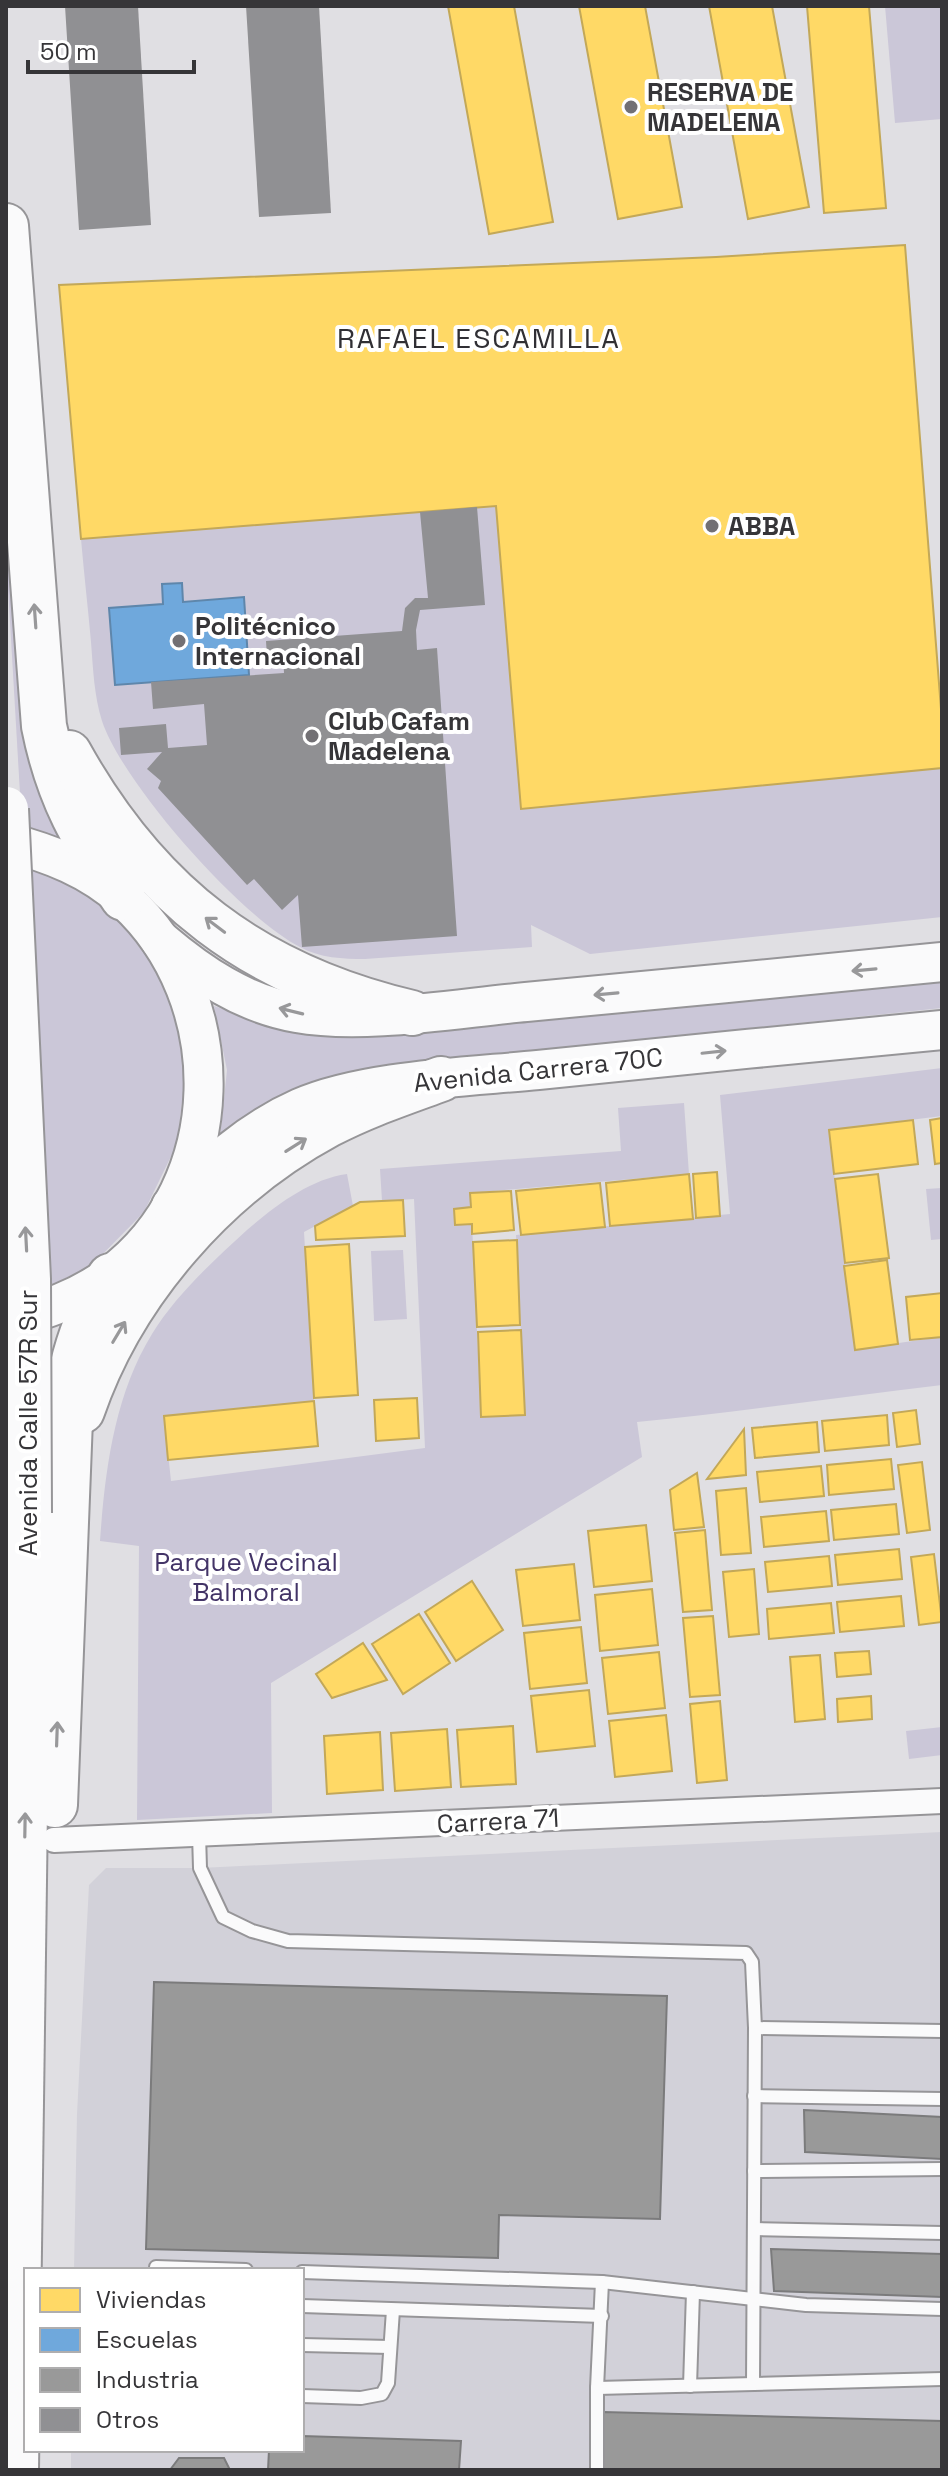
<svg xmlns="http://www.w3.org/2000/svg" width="948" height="2476" viewBox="0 0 948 2476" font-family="'Space Grotesk',sans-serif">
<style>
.built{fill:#d2d1d9}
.green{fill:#cbc7d8}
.homes{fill:#ffd966;stroke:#c3a858;stroke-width:2}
.schools{fill:#6fa8dc;stroke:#5e86ab;stroke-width:2}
.industry{fill:#999;stroke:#7b7b7c;stroke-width:2}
.building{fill:#909093}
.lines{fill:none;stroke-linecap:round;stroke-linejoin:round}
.lane-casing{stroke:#969598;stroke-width:16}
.street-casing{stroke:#969598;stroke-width:28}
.primary-casing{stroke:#969598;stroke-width:42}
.highway-casing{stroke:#969598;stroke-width:48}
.lane{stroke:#fafafb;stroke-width:12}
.street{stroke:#fafafb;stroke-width:24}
.primary{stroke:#fafafb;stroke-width:38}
.highway{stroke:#fafafb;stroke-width:44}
.highway-bridge-casing{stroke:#969598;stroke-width:48;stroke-linecap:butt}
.highway-bridge{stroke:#fafafb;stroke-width:44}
.oneway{stroke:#98989a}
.poi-dot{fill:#727074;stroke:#fff;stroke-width:3}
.labels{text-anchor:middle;stroke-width:8;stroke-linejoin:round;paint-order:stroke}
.poi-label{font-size:26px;font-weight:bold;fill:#363538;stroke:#fff;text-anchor:start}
.street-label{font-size:26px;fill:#363538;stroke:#fff}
.park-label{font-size:26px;fill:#433467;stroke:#fff}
.neighbourhood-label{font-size:28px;letter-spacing:2px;fill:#302f34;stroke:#fff}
</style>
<rect width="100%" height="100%" fill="#e0dfe3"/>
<path class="built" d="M942,1832V2470H71V2450H302V2270H74L77,2114L89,1885L106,1868H200Z"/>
<g class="green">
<path d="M885,6H942V119L895,123Z"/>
<path d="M6,467L72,844L22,828L6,553Z"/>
<path d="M496,506L521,809L942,768V917L590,954L531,925L532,947L365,959C343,959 320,958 300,947C241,917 123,784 102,721C94,696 93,668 91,642C88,608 84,574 81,539Z"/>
<path d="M6,857L75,883L132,931L171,996L186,1069L177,1144L144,1212L92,1265L25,1298L6,1300Z"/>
<path d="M942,979V1008L361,1069L317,1082L220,1137L227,1070L214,1006L259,1021Z"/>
<path d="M942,1068V1116L829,1130L855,1349L942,1337V1385C840,1397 739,1412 637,1422L642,1457L271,1683L272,1813L137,1820L139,1546L100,1541C105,1471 114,1396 152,1334C176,1295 213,1261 247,1230C275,1206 310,1179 347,1174L353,1206L304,1232L314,1401L164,1416L171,1481L425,1448L414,1199L382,1201L380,1169L621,1151L618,1108L684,1103L689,1174L471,1193V1207L454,1209L455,1225L472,1224L481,1416L525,1415L516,1235L730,1214L720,1095Z"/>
<path d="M942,1188V1239L931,1240L926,1189Z"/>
<path d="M403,1250L407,1319L374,1321L371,1251Z"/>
<path d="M942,1727V1755L909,1759L906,1731Z"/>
</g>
<g class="homes">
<path d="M448,6H514L553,222L489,234Z"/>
<path d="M579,6H645L682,207L618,219Z"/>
<path d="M709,6H772L809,207L748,219Z"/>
<path d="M807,6H869L886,208L824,213Z"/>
<path d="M905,245L942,722V768L521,809L496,506L81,539L59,285L716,257Z"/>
<path d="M942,1118V1163L935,1164L930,1120Z"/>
<path d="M913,1120L918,1164L834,1174L829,1130Z"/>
<path d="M717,1172L720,1216L696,1218L693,1174Z"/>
<path d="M689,1174L693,1219L610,1226L606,1183Z"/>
<path d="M878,1174L889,1258L845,1263L835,1179Z"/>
<path d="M600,1183L605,1227L521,1235L516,1191Z"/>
<path d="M511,1191L514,1230L472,1234V1224L455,1225L454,1209L471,1207L470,1193Z"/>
<path d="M403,1200L405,1236L316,1240L315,1226L360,1202Z"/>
<path d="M517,1240L520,1325L477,1327L473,1242Z"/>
<path d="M349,1244L358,1395L314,1398L305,1247Z"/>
<path d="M887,1260L898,1344L855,1350L844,1266Z"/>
<path d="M942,1293V1337L910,1340L906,1297Z"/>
<path d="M521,1330L525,1415L481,1417L478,1332Z"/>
<path d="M417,1398L419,1438L376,1441L374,1400Z"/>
<path d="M314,1401L318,1446L168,1460L164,1416Z"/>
<path d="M916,1410L920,1444L897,1447L893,1413Z"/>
<path d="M887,1415L889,1445L825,1451L822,1421Z"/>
<path d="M817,1422L819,1452L755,1458L752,1428Z"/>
<path d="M744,1429L746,1475L707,1479Z"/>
<path d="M891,1459L894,1489L829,1495L827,1465Z"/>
<path d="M922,1462L930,1530L907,1533L898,1465Z"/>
<path d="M821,1466L824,1496L760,1502L757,1472Z"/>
<path d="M697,1473L704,1527L674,1530L670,1490Z"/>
<path d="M746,1488L751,1553L721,1555L716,1491Z"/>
<path d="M896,1504L899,1534L834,1540L831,1510Z"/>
<path d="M826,1511L829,1541L764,1547L761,1517Z"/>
<path d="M646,1525L652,1581L594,1587L588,1531Z"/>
<path d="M705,1530L712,1610L683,1612L675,1533Z"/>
<path d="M899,1549L902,1579L838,1585L835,1555Z"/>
<path d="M934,1554L942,1622L919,1625L911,1557Z"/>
<path d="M829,1556L832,1586L768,1592L765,1562Z"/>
<path d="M574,1564L580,1620L523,1626L516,1570Z"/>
<path d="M754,1569L759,1634L729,1637L723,1572Z"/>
<path d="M472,1581L503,1630L456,1661L425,1612Z"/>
<path d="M652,1589L658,1645L600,1651L595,1595Z"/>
<path d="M901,1596L904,1626L840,1632L837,1602Z"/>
<path d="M831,1603L834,1633L769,1639L767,1609Z"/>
<path d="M419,1614L450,1663L403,1694L372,1644Z"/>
<path d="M713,1616L720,1695L690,1697L683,1618Z"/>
<path d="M581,1627L587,1683L530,1689L524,1633Z"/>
<path d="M363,1643L387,1680L332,1698L316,1674Z"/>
<path d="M869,1651L871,1674L837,1677L835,1653Z"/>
<path d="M659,1652L665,1708L608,1714L602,1658Z"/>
<path d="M820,1655L825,1719L795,1722L790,1657Z"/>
<path d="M589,1690L595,1746L537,1752L531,1696Z"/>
<path d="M871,1696L872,1719L838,1722L837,1699Z"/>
<path d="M720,1701L727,1780L697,1783L690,1704Z"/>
<path d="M666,1715L672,1771L615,1777L609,1721Z"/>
<path d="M513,1726L516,1784L461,1787L457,1730Z"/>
<path d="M447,1729L451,1787L395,1791L391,1733Z"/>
<path d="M380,1732L383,1790L327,1794L324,1736Z"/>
</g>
<path class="schools" d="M182,583L183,602L244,597L249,675L115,685L109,608L163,604L162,584Z"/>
<g class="industry">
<path d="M154,1982L667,1996L660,2219L499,2215L498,2258L146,2249Z"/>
<path d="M804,2110L942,2117V2159L805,2152Z"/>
<path d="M771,2249L942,2254V2297L774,2291Z"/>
<path d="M603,2412L942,2421V2470H602Z"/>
<path d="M302,2436L461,2441L459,2470H268L269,2450H302Z"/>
<path d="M179,2458H224L230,2470H170Z"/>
</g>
<g class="building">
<path d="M65,6H138L151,225L79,230Z"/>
<path d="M246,6H319L331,213L259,217Z"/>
<path d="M477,507L485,605L420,610L416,630L417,650L437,648L457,936L302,947L298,895L282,910L254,879L247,885L158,788L161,781L147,769L162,752L121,755L119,728L166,724L168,748L207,745L204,704L153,709L151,682L284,673L283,655L267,657L266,641L402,631L405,608L415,598H428L420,512Z"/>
</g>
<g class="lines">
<defs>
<g id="lane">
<path d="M199,1834L200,1868L223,1917L252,1931L288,1941L746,1953L752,1962L755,2028L753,2384"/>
<path d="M755,2028L942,2031"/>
<path d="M754,2096L942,2099"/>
<path d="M754,2171L942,2169"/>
<path d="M754,2229L942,2233"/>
<path d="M156,2267L246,2270"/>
<path d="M302,2272L602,2282"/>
<path d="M302,2306L602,2316"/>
<path d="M302,2345L390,2347"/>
<path d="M690,2386L693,2292"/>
<path d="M597,2388L942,2379"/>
<path d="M302,2396L361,2398L382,2394L388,2383L393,2310"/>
<path d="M597,2470V2388L602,2282L806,2305L942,2309"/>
</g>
<path id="street" d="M54,1840L942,1801"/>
<g id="primary">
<path d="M6,842C50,853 91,869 125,900C233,999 231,1185 111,1275C79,1299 44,1310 6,1321"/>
<path d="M160,940C200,974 244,1004 297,1013C364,1025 458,1008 526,1002C665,989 803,976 942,962"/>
<path d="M171,1206C210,1167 248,1131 300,1108C364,1080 467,1077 538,1070C673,1056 807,1043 942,1030"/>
</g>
<g id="highway">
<path d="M6,226L44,726C58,797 83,839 123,898"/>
<path d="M69,753C148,895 254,976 412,1013"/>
<path d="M82,1411C123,1291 217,1185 328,1125C364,1106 403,1093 441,1079"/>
<path d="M55,1805L72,1368C80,1334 92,1305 110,1276"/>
<path d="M16,2470L29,1513"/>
</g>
</defs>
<use href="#lane" class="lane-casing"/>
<use href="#street" class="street-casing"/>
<use href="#primary" class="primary-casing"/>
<use href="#highway" class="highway-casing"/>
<use href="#lane" class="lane"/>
<use href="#street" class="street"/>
<use href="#primary" class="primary"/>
<use href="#highway" class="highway"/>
<defs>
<path id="highway-bridge" d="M6,809L28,1279L29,1513"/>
</defs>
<use href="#highway-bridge" class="highway-bridge-casing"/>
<use href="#highway-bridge" class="highway-bridge"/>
</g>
<defs><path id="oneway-shaft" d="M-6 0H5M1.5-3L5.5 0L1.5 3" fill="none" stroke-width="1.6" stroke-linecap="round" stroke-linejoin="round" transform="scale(2)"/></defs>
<g class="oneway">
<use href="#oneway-shaft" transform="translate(35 616) rotate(-94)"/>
<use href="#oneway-shaft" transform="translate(215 925) rotate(-143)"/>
<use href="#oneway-shaft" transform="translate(864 970) rotate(175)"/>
<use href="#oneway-shaft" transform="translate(606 994) rotate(175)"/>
<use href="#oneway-shaft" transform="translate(291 1011) rotate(-166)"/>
<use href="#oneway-shaft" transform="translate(714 1052) rotate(-6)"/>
<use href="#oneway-shaft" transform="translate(296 1145) rotate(-32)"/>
<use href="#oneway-shaft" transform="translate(26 1239) rotate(-93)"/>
<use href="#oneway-shaft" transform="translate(119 1332) rotate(-59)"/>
<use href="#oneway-shaft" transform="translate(57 1734) rotate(-88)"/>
<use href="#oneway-shaft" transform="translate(25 1825) rotate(-89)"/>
</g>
<g class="poi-dot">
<circle cx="631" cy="107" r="8"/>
<circle cx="712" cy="526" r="8"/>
<circle cx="179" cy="641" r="8"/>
<circle cx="312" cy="736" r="8"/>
</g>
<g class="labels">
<g class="poi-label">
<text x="647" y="101">RESERVA DE<tspan x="647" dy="30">MADELENA</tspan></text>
<text x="728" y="535">ABBA</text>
<text x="195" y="635">Politécnico<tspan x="195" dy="30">Internacional</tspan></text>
<text x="328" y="730">Club Cafam<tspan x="328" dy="30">Madelena</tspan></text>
</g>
<g class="street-label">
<text transform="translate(538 1070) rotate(-6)" y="9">Avenida Carrera 70C</text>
<text transform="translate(28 1423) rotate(-90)" y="9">Avenida Calle 57R Sur</text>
<text transform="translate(498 1821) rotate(-3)" y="9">Carrera 71</text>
</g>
<g class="park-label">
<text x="246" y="1571">Parque Vecinal<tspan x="246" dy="30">Balmoral</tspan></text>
</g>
<g class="neighbourhood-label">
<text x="479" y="348">RAFAEL ESCAMILLA</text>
</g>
</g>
<rect width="948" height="2476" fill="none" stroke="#363538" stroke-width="16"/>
<rect x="24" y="2268" width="280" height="184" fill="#ffffff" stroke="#afaeaf" stroke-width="2"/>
<rect x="40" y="2288" width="40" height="24" fill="#ffd966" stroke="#afaeaf" stroke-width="2"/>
<text x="96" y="2308" font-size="24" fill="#363538">Viviendas</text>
<rect x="40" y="2328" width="40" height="24" fill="#6fa8dc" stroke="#afaeaf" stroke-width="2"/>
<text x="96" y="2348" font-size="24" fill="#363538">Escuelas</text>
<rect x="40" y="2368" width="40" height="24" fill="#999999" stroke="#afaeaf" stroke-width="2"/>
<text x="96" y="2388" font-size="24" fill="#363538">Industria</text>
<rect x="40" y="2408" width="40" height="24" fill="#909093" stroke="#afaeaf" stroke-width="2"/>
<text x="96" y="2428" font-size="24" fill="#363538">Otros</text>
<path d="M28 60v12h166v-12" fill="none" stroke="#363538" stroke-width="4"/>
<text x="40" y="60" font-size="24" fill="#363538" stroke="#ffffff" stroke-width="6" paint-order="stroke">50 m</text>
</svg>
